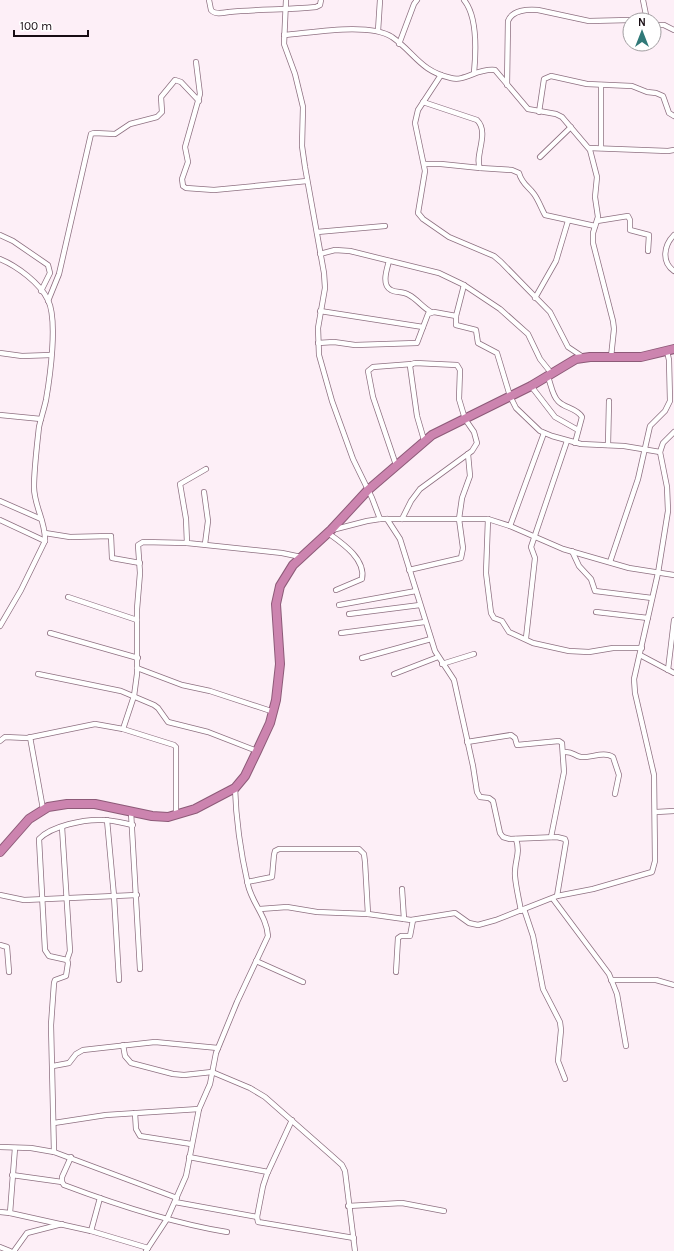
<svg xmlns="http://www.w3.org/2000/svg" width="674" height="1251" viewBox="0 0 674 1251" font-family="Karla,sans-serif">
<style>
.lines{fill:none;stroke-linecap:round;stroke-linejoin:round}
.street-casing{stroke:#8e7081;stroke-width:6}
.highway-casing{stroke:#8d5a78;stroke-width:10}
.street{stroke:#fff;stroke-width:4.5}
.highway{stroke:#cc84af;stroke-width:8}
</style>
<rect width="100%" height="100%" fill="#fdeff7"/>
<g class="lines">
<defs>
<g id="street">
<path d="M209,0L211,10C215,15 223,13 229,12C258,9 286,10 316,7L320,5L321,0"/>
<path d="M286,0L284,44L295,74L303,107L302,146L305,167L324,273L325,288L318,328L319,355L332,401L353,459L372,498L380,519"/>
<path d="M464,0C478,17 476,52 474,73"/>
<path d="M643,0L647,20"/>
<path d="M634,20L647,19"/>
<path d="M654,25H664L674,30"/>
<path d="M378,31L380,0"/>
<path d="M284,35C311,33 369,22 392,37C415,53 420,71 451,78C465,82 477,68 495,70L528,109L556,114L562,117L590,150L597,177L595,197L598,217L593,233V243L613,321L614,329L611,357"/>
<path d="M399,44L414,4L417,0"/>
<path d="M196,62L200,94L185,147L188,162L182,179L183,186L186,188L214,190L307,181"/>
<path d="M441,75L418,110L415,123L425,171L418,213L423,219L449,237L494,256L501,262L550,312L568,347L583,357"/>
<path d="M507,85L508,21C512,10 528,9 538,10L589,21L630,20"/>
<path d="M423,102L477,120C490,133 474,156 480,168L512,170L519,173C522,184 528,186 534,194C539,201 541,208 545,215L595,226"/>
<path d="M539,112L544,79L551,76L587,84L632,86L647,92L656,93L663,96L669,113L674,116"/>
<path d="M589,148L668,151L674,150"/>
<path d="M601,148V85"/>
<path d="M540,157L571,127"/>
<path d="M425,164H441L480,168"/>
<path d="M597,221L628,216L630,220V230L649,235L648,251"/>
<path d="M317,232L385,226"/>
<path d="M0,235L13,241L48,265L50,273L41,291"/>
<path d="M674,235C664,245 661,262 674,271"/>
<path d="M320,254L335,250L350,251L439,273L464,285L500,309L528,334L540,359L552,374"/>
<path d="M0,259C17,266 40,283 48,300C58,320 50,377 46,400C44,409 41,418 39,427C37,445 34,470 34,487C34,506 46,522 45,541L21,590L0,626"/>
<path d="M389,261C387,269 381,285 391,290C396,293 403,291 409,295C417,299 422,307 431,312"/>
<path d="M535,298L556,261L568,221"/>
<path d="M48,301L59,274L91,134L94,133L115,134L130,124L157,117L162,112L161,97L175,80L181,82L199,101"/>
<path d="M320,311L423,327"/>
<path d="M456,316V325L476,330L478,343L497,353L510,396L516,408L540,431L552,436L581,444L624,446L660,452"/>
<path d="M318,343L334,342L355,345L417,343L428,314L434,312L456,316L464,285"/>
<path d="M0,353L22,356L51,355"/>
<path d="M548,377C551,384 552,395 558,401C564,408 577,408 582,417L575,443"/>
<path d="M531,386L555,417L578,430"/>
<path d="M0,415L41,419"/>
<path d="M608,445L609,401"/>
<path d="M396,465L373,397L368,371L373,367L412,364"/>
<path d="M206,469L180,484L186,519L187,543L282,553L301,557"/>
<path d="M204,492L208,521L205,544"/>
<path d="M0,501L41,519"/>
<path d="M387,519L400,539L435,651L454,680L473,766L477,792L480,797L489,798L493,801L500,833L503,837L510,839L557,837L565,839L566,842L557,896"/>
<path d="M402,519L411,501L420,489L472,451L477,443L474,432L465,419L459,399L460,370L457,365L415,363L412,364L410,366L417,416L424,440"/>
<path d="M488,519L486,573L491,613L494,618L502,621L509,632L533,643L569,651L589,652L613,648H642"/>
<path d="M0,520L45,541"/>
<path d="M510,526L544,433"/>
<path d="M332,530L367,521L380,519H488L510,526L563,549L629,568L674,575"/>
<path d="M45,533L70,537L111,536L112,558L140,563"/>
<path d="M328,533C342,543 366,559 362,579L336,590"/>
<path d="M572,551L579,566L591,579L595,591L652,598"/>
<path d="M610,562L638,479L650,426L665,411L670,401L669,360L667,351"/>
<path d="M409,570L461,558L463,548L459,519L462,498L470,476L468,454"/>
<path d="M68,597L137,620"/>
<path d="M339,605L416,591"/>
<path d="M596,612L648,618"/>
<path d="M349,614L420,605"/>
<path d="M50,633L138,658"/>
<path d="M341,633L425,622"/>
<path d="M526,638L535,558L531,547L567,441"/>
<path d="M640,655L674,673"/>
<path d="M362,658L431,639"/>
<path d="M442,664L474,654"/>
<path d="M137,668L182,685L210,691L274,712"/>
<path d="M668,670L674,620"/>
<path d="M38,674L121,691L154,705L158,708L168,722L208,732L257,751"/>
<path d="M394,674L438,657"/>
<path d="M123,729L134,696L137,674V609L140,573L138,545L143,542L187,543"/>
<path d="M30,737L43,809"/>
<path d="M0,741L5,737L27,738L95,724L123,729L174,745L176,747V815"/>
<path d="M467,742L511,735L515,738L517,745L559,741L562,743L564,772L551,837"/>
<path d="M564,752C573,751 574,756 581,757C591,758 604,751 613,757L619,775L615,794"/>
<path d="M131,812L140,969"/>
<path d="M656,812L674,811"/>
<path d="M107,820L114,896L119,980"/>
<path d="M62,827L70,951L67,960"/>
<path d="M516,839C521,854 514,861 515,876C516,888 519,899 521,911"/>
<path d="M247,882L272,877L274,855L275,851L279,849H359L364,854L365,862L368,914"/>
<path d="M402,889L404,919"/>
<path d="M0,895L24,900L137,895"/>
<path d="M553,899L609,974L617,994L626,1046"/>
<path d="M260,909L287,907L317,912L368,914L411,920L455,913L469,923L478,925L496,920L557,896L593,889L652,872L655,861L654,775L635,693L634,679L658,573L668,511L667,487L660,452L663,443L674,432"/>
<path d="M524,909L533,936L543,989L560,1022L561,1030L558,1061L565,1079"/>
<path d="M0,945L7,947L9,972"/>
<path d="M256,961L303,982"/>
<path d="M396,972L398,938L401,936H410L413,920"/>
<path d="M611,980H656L674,985"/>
<path d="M123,1045L125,1056L131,1063L173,1074L184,1075L212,1072L250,1088L265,1097L332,1156L342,1165L345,1171L355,1251"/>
<path d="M53,1066L69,1063L76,1054L83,1050L155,1042L218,1048"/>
<path d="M135,1113L136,1129L140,1136L191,1144"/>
<path d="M54,1123L106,1115L199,1109"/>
<path d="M0,1147L31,1148L54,1152L177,1198"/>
<path d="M15,1148L10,1213L91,1231L148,1248"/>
<path d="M54,1152L51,1025L54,983L55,980L66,976L68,963L67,960L49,956L45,950L39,839C51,826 85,819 102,820C113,820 123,823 133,825"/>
<path d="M71,1157L62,1177V1182L64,1185C117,1205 171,1223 227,1232"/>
<path d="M189,1157L268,1172"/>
<path d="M12,1175L62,1182"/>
<path d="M175,1202L257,1217L263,1186L267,1174L292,1120"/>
<path d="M348,1206L402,1203L444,1211"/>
<path d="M0,1212L10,1213"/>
<path d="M257,1217L258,1222L354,1238"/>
<path d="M91,1231L100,1198"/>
<path d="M0,1247L10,1251"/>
<path d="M14,1251L27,1233L62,1224"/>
<path d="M146,1251L167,1219L186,1176L199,1109L210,1084L216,1053L237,1002L268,936C267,917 252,903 248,885C241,854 236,820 235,788"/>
</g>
<path id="highway" d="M0,852L29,819L48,807L67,804H95L152,816L168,817L195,809L235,788L245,776L257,751L270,723L276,700L280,664L276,604L280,586L293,565L331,530L368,490L432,435L531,386L576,359L590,357H641L674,349"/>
</defs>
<use href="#street" class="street-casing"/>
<use href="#highway" class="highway-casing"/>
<use href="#street" class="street"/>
<use href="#highway" class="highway"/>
</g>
<g transform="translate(642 32)"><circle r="19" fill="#ffffff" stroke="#a29ea1"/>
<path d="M0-3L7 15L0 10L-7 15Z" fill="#307978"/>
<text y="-6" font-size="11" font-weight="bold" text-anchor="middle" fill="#170c13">N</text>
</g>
<path d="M14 30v6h74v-6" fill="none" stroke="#170c13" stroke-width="2"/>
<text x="20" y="30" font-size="12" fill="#170c13" stroke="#ffffff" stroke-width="3" paint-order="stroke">100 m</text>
</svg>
